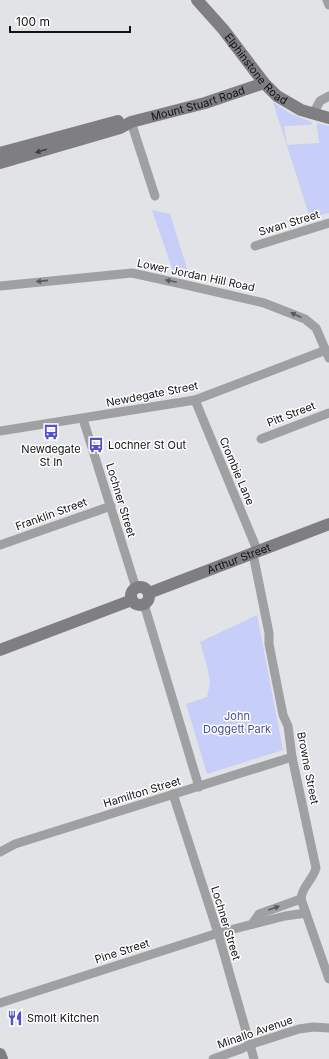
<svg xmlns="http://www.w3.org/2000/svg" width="329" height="1059" viewBox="0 0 329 1059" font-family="Inter,sans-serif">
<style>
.green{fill:#c7cef7}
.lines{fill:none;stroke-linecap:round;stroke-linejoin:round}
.street{stroke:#9fa0a1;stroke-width:9}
.secondary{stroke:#7f7f81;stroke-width:12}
.oneway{fill:#3e3e40}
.oneway2{fill:#595a5a}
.labels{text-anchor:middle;stroke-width:3;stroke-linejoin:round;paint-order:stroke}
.street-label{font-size:11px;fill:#131314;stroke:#fff}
.poi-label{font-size:11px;fill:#131314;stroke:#fff;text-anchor:start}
.park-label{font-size:11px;fill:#484c9d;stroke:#fff}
</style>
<rect width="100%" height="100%" fill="#e2e3e7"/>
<g class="green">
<path d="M273,102L291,114L312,122L311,125L284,126L287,145L319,143L317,127V123L329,126V213L310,218Z"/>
<path d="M152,210L170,214L190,278L174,274Z"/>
<path d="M257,615L283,750L207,774L186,704L207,697L210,683L208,670L200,642Z"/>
</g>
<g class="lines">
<g class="street">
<path d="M327,0L329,5"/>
<path d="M313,114L320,101L329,96"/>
<path d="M131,122L155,196"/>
<path d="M255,246L329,223"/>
<path d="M0,286L132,273L182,284L264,303L305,319L316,328L329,358"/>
<path d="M195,400L258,552"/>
<path d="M83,419L136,588"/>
<path d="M0,431L195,400L326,350"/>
<path d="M261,439L329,413"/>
<path d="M0,545L111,506"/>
<path d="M253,554L269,633V644L283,715L288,726L292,757L316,868C313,880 302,886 301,899L329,979"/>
<path d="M144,604L199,787"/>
<path d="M173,794L218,933L254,1059"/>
<path d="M0,852L15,844L292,757"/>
<path d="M252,924L259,914L301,899"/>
<path d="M0,1003L218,933L285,916L306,913"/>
<path d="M213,1059L241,1049L249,1045L299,1029L313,1027L329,1028"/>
</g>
<g class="secondary">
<path id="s1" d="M197,0L223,29L264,83L277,96L301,110L329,118"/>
<path d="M0,153L118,121"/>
<path id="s2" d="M0,163L120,128L131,122L205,103L264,83"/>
<circle cx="140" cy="596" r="9"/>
<path id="s3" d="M149,593L329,524"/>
<path d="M0,650L132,600"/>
<path d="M0,1054L2,1059"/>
</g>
</g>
<defs><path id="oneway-solid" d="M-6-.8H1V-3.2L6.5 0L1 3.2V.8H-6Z"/></defs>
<use class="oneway" href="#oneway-solid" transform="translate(41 151) rotate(164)"/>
<g class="oneway2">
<use href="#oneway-solid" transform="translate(42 281) rotate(174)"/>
<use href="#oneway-solid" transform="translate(171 281) rotate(-168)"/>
<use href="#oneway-solid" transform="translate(296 315) rotate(-156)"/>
<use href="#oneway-solid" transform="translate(274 908) rotate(-19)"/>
</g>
<defs>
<symbol id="bus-bare" viewBox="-9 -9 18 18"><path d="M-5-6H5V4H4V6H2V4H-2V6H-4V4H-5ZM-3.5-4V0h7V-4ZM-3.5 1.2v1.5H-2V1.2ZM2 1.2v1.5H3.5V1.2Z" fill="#5252c8" stroke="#fff" stroke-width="2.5" paint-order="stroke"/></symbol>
<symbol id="restaurant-bare" viewBox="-9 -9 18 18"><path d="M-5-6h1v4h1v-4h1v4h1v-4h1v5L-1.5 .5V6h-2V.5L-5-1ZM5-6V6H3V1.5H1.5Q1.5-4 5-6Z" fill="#5252c8" stroke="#fff" stroke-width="2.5" paint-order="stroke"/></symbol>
</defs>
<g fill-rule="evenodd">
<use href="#bus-bare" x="40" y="421" width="22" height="22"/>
<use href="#bus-bare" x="85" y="434" width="22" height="22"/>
<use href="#restaurant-bare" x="4" y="1007" width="22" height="22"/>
</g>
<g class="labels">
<g class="street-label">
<text dy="4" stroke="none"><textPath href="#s1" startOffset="91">Elphinstone Road</textPath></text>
<text dy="4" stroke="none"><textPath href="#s2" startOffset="207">Mount Stuart Road</textPath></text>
<text transform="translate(289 223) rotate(-17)" y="4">Swan Street</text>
<text transform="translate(196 275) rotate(12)" y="4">Lower Jordan Hill Road</text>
<text transform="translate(152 394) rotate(-11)" y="4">Newdegate Street</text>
<text transform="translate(291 414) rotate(-21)" y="4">Pitt Street</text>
<text transform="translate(237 471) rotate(67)" y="4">Crombie Lane</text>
<text transform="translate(121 500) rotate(73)" y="4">Lochner Street</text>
<text transform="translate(51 514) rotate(-20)" y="4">Franklin Street</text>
<text dy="4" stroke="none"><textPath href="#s3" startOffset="96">Arthur Street</textPath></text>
<text transform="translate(308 768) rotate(79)" y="4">Browne Street</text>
<text transform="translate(142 792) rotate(-17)" y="4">Hamilton Street</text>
<text transform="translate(226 923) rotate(73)" y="4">Lochner Street</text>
<text transform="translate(122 951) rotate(-18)" y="4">Pine Street</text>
<text transform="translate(255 1032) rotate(-19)" y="4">Minallo Avenue</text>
</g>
<g class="poi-label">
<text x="108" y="449">Lochner St Out</text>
<text x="51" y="453" text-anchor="middle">Newdegate<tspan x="51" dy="13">St In</tspan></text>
<text x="27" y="1022">Smolt Kitchen</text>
</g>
<g class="park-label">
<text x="237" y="720">John<tspan x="237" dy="13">Doggett Park</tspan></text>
</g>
</g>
<path d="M10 26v6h120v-6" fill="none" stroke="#131314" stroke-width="2"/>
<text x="16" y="26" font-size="12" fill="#131314" stroke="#ffffff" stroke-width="3" paint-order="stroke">100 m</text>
</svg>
